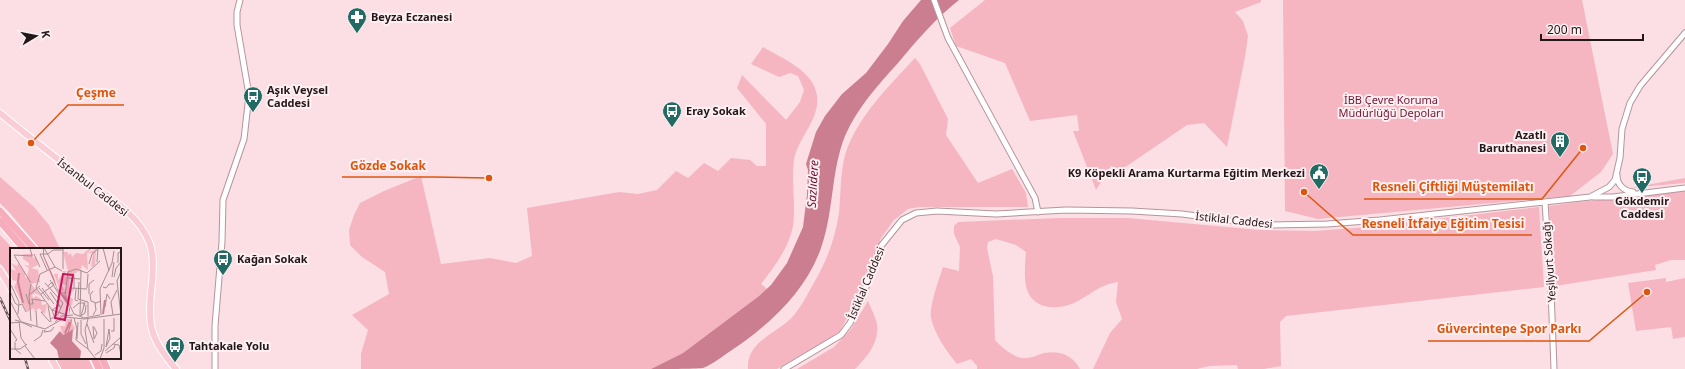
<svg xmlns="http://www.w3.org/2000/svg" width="1685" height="369" viewBox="0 0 1685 369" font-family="'Noto Sans',sans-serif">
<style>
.green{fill:#f5b6c2}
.water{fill:#cb7e8f}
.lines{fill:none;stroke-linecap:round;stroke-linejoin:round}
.secondary-casing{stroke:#b5959b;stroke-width:7}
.primary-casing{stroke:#fff;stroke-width:8}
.motorway-casing{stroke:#fff;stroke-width:9}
.secondary{stroke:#fff;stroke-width:5}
.primary{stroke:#facdd6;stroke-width:6}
.motorway{stroke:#f6acbb;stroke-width:7}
.rail-casing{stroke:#67565a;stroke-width:2.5}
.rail{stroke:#fef0f2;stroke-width:1;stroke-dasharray:3;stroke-linecap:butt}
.labels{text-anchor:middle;stroke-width:4;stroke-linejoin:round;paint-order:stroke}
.poi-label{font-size:11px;font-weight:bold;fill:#23171a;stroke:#fef0f2;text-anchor:start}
.park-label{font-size:11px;fill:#721535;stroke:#fef0f2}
.street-label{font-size:11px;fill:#23171a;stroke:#fef0f2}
.water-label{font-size:12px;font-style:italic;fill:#6d0f31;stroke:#fef0f2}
.inset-river{fill:none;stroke:#cb7e8f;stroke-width:2}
.inset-road{fill:none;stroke:#a58f93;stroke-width:1}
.view{fill:#c2185b;fill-opacity:0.15;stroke:#c2185b;stroke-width:2}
.inset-edge{fill:none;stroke:#23171a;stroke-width:2}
.leader{fill:none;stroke:#de560d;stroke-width:1.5}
.callout-dot{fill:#de560d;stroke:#fef0f2;stroke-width:1.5}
.callout-label{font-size:12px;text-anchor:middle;font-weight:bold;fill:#de560d;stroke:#fef0f2;stroke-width:4;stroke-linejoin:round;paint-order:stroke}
</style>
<rect width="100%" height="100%" fill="#fbdfe4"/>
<g class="green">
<path d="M985,0H1261V2L1235,12L1243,21L1248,36L1245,57L1227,147L1204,123L1187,125L1121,170L1111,166L1096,190L1073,131H1079L1077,115L1030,121L1005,63L956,46L950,28Z"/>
<path d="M1283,0H1582L1613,154L1601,172L1570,196L1318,219L1285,211Z"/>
<path d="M763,47C780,57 811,70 816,91C823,117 799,135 794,159C791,181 796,204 793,226C789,248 774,267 761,284L767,289L759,296L683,353L651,369H361V354L368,330L352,315L389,294L385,272L362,257L350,245L349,230L354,215L360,203L384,191L421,176L441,264L490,258L516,263L532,256L527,208L619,192L638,194L657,190L676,171L688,178L704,163L718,171L731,158L750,160L757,166H766V124L737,88L742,75L786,120L800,102L804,90L798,76L790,73L779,77L751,64Z"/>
<path d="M915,58L920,64L948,119L946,135L978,183L1012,169L1026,193L1028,207H920L908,209L894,220L881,238L861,292L840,331L829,339L777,369H748C746,340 780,333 795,314C803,304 809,291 815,281C828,258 835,238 839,213C841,194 840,174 845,155C857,117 889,86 915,58Z"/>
<path d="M0,177L34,207L49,225L60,249H40L10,213L0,203Z"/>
<path d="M1685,178V183L1630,188Z"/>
<path d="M1685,191V260H1671L1655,265L1656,270L1555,286L1549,206L1577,202Z"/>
<path d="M1539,207L1544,287L1286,316L1280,322L1281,366L1264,369H1238L1237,365L1209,366L1197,369H1093L1110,333L1122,319L1116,302L1118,282C1098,285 1091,295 1074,303C1055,311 1031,309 1026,286C1024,275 1025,263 1026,252L1016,245L996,239L988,242L987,248L993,276L995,340C1000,346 1014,358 1023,358C1030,359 1037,355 1044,353C1059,350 1073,355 1080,369H977V366L971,359L957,364C947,352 934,333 931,318C929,307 939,279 943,267L959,271L960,247L954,234V226L958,222L1059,218H1128L1260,230L1315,231L1367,227Z"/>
<path d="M0,235L13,249H11V278L0,263Z"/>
<path d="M1666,278V282L1685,278V337L1673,339L1671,327L1636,331L1628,283Z"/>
<path d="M868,301C871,309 876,317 877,325C879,343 867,357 855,369H797L834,347L851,329Z"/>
<path d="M55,358H88L93,369H61Z"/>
</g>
<path class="water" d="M921,0H959C936,18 917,40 898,63C878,85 857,108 845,136C831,171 834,209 822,245C807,292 766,328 726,354C719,359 711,365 703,368C695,369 661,369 651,369L683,353L759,296L771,285L787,263L803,227L807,195L808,170L806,164L816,132L825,116L842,94L866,73L888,44L903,21Z"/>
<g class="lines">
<defs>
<g id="secondary">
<path d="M934,0L948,38L1035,198L1038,212"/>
<path d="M1617,175C1617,185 1624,191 1633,192"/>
<path d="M1593,197H1613L1685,188"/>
<path d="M1545,203L1551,290L1554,369"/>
<path d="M215,369V326L222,242L223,200L244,139L249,95L237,25V12L240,0"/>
<path d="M784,369L841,335L850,323L861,301L881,246L902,220L916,213L937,211L996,214L1066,210L1132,211L1182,214L1264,225L1327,224L1380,220L1590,197L1609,187L1615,180L1620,158L1622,129L1630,103L1640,86L1685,33"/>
</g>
<g id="primary">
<path d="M0,113C24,133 49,152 74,172C100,192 138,211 150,244C154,257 153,270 152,283C147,324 149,338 176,369"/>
<path d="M0,270L11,289"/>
<path d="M51,358L57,369"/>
</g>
<g id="motorway">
<path d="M0,211L34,249"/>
<path d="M0,221L24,249"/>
<path d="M94,358L99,369"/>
<path d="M102,358L107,369"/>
</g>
</defs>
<use href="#secondary" class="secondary-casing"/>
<use href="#primary" class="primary-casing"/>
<use href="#motorway" class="motorway-casing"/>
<use href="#secondary" class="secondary"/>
<use href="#primary" class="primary"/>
<use href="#motorway" class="motorway"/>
<defs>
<g id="rail">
<path d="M0,298L11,322"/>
<path d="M25,358L28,369"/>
</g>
</defs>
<use href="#rail" class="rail-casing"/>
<use href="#rail" class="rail"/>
</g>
<defs>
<symbol id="pharmacy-pin" viewBox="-11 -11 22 30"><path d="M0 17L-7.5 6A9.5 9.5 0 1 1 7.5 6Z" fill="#216b64" stroke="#fef0f2"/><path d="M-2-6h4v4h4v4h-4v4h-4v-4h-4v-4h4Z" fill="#fff"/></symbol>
<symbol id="bus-pin" viewBox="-11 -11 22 30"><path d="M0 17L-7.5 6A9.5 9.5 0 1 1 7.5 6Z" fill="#216b64" stroke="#fef0f2"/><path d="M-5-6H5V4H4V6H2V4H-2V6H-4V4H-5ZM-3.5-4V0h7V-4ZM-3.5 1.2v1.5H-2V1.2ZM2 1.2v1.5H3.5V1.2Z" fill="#fff"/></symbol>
<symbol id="building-pin" viewBox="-11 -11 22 30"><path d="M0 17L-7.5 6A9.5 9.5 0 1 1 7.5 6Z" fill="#216b64" stroke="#fef0f2"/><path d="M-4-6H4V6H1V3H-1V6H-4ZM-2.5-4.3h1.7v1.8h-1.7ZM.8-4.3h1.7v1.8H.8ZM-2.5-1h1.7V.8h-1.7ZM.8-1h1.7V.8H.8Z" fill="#fff"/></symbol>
<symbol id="civic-pin" viewBox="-11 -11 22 30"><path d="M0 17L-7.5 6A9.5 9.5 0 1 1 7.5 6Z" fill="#216b64" stroke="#fef0f2"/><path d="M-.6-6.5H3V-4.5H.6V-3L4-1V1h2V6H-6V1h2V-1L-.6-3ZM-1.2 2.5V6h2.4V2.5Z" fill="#fff"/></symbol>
</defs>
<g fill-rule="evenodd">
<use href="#pharmacy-pin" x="346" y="6" width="22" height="30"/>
<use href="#bus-pin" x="242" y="85" width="22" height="30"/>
<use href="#bus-pin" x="661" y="100" width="22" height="30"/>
<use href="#building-pin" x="1549" y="130" width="22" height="30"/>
<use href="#civic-pin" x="1308" y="162" width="22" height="30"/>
<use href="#bus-pin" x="1631" y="166" width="22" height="30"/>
<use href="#bus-pin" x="212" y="248" width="22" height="30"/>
<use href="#bus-pin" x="164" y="335" width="22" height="30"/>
</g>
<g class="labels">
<g class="poi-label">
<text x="371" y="21">Beyza Eczanesi</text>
<text x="267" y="94">Aşık Veysel<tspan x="267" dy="13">Caddesi</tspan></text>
<text x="686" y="115">Eray Sokak</text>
<text x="1546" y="139" text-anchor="end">Azatlı<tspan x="1546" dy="13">Baruthanesi</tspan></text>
<text x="1305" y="177" text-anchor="end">K9 Köpekli Arama Kurtarma Eğitim Merkezi</text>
<text x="1642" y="205" text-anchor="middle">Gökdemir<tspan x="1642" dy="13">Caddesi</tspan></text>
<text x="237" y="263">Kağan Sokak</text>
<text x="189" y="350">Tahtakale Yolu</text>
</g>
<g class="park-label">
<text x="1391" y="104">İBB Çevre Koruma<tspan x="1391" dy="13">Müdürlüğü Depoları</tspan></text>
</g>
<g class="street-label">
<text transform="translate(93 187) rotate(38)" y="4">İstanbul Caddesi</text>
<text transform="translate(1234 220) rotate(6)" y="4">İstiklal Caddesi</text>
<text transform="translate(1549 262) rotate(-94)" y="4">Yeşilyurt Sokağı</text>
<text transform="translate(866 283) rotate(-67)" y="4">İstiklal Caddesi</text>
</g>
<g class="water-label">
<text transform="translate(813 184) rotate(-87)" y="4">Sazlıdere</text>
</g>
</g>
<g transform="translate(10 248)">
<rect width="111" height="111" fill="#fbdfe4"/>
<path d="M80,0H83L77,5L86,1L85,17L81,19L83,5H77L78,22L72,17L71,21L60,29L59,38L64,42L57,47L63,51L62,58L51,46L54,45L57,37L51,36L55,42L51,45L44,26H48V32L51,28H57V23L54,26L52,23H58L53,4H58V7L61,5L62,9L66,5L73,6ZM13,6H23V10H26L28,17L21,20L28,22L30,34L21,36L31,48L25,45L22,47L23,51L26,48L31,51L32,57L37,56L35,66L29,60L25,64L24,60L17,64L4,39L7,33L2,32L1,21L6,23L1,15L7,18L8,15L15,25V29L22,32L17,30L19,20L14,17L19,18V15L13,11ZM57,71H61L58,84L61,73L65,81L53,87L50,78H55Z" fill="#f5b6c2"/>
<path d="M26,0H34V8L44,30L47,40L56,50L60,61L59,67L62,72L59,84L63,81L62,93L71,103L70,111H49L47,102L40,95L50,83L53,87L58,84L61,71L59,67V59L47,41L33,8V0Z" fill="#cb7e8f"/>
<path class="inset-river" d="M9,25L8,34L13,55M93,66L95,52M55,85L60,74"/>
<path class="inset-road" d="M34,0L45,19M93,0L99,23M24,6L30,19M4,7L21,35M4,7L22,8L20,0M87,14L88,0M108,15V5L110,4M79,16L82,6L88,1M53,21V0M37,22L30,6H38L43,2H53M64,28V41M102,29L104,14M104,29L106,20L111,14M58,30L70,31M40,32L49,46L56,44M35,35L53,55L48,66L41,71M1,37L9,54L8,66M93,39L96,40L99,36H104M26,40L42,62L57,67M26,40L30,26L45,19L52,23M29,40L39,52M32,40L44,56M61,40L77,41M77,40L78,26M66,41L65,52L68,53M83,43L80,47L81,53L86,55L91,53M40,44L51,60M1,45L5,55L9,58M16,46L19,56H23L22,51M31,46L44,37L42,34L38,38M79,46V36L84,32M19,47L30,38M22,51L35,53M68,51L69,34M68,51L78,54V68M0,53L11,74L22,79M75,54L71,68L75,65L76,57M9,57L12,56L16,64M38,58L41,74M95,59L97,46L100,51M63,60L69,55H74V58M26,63L27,78M33,64H31L40,74M64,66L55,47L58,24L66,21L77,25L90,13M64,66L74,70L90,67M83,67L86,62L85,55M91,67L90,41L102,15L104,3M103,67L101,54L107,42M44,68L42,62L50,57M70,68L71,22M111,68L107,33L111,23M64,70L67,81L66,92L78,101M78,71L75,82L78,101L86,111M5,72L9,73L11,90L16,97M71,72V86L76,96M21,73L19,47L21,36M45,74L52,68L63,67M0,75L12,74L35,81L56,69L74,71L111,66M77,76L84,95M83,78L84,91M84,79L87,85L84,91M0,81L7,92L5,93M99,81L96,99L100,90L99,81M35,82L34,84L41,83L44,79M101,83H104V70M67,91L68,74M24,93L31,88L33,82M5,94V101L11,106M103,96L109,97L111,107M15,98L25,111M0,101H10L17,96M95,103L111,89M96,105L104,100L105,97M85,107L91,103L92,96M90,111L94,100V71"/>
<path class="view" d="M53,26L63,27L55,72L45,70Z"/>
<rect width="111" height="111" class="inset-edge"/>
</g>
<path class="leader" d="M31 143L68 105H124M489 178L434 177H342M1583 148L1542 199H1364M1304 192L1353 235H1532M1647 292L1589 341H1428"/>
<g class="callout-dot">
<circle cx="31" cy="143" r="4"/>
<circle cx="489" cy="178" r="4"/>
<circle cx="1583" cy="148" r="4"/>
<circle cx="1304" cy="192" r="4"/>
<circle cx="1647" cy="292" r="4"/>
</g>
<g class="callout-label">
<text x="96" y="97">Çeşme</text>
<text x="388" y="170">Gözde Sokak</text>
<text x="1453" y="191">Resneli Çiftliği Müştemilatı</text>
<text x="1443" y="228">Resneli İtfaiye Eğitim Tesisi</text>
<text x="1509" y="333">Güvercintepe Spor Parkı</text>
</g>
<g transform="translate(36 36) rotate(80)" stroke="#fef0f2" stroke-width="3" paint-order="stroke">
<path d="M0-3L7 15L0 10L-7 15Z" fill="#23171a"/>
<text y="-6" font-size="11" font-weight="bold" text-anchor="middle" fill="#23171a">K</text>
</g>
<path d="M1541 34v6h102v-6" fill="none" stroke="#23171a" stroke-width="2"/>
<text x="1547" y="34" font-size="12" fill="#23171a" stroke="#fef0f2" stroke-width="3" paint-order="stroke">200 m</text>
</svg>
